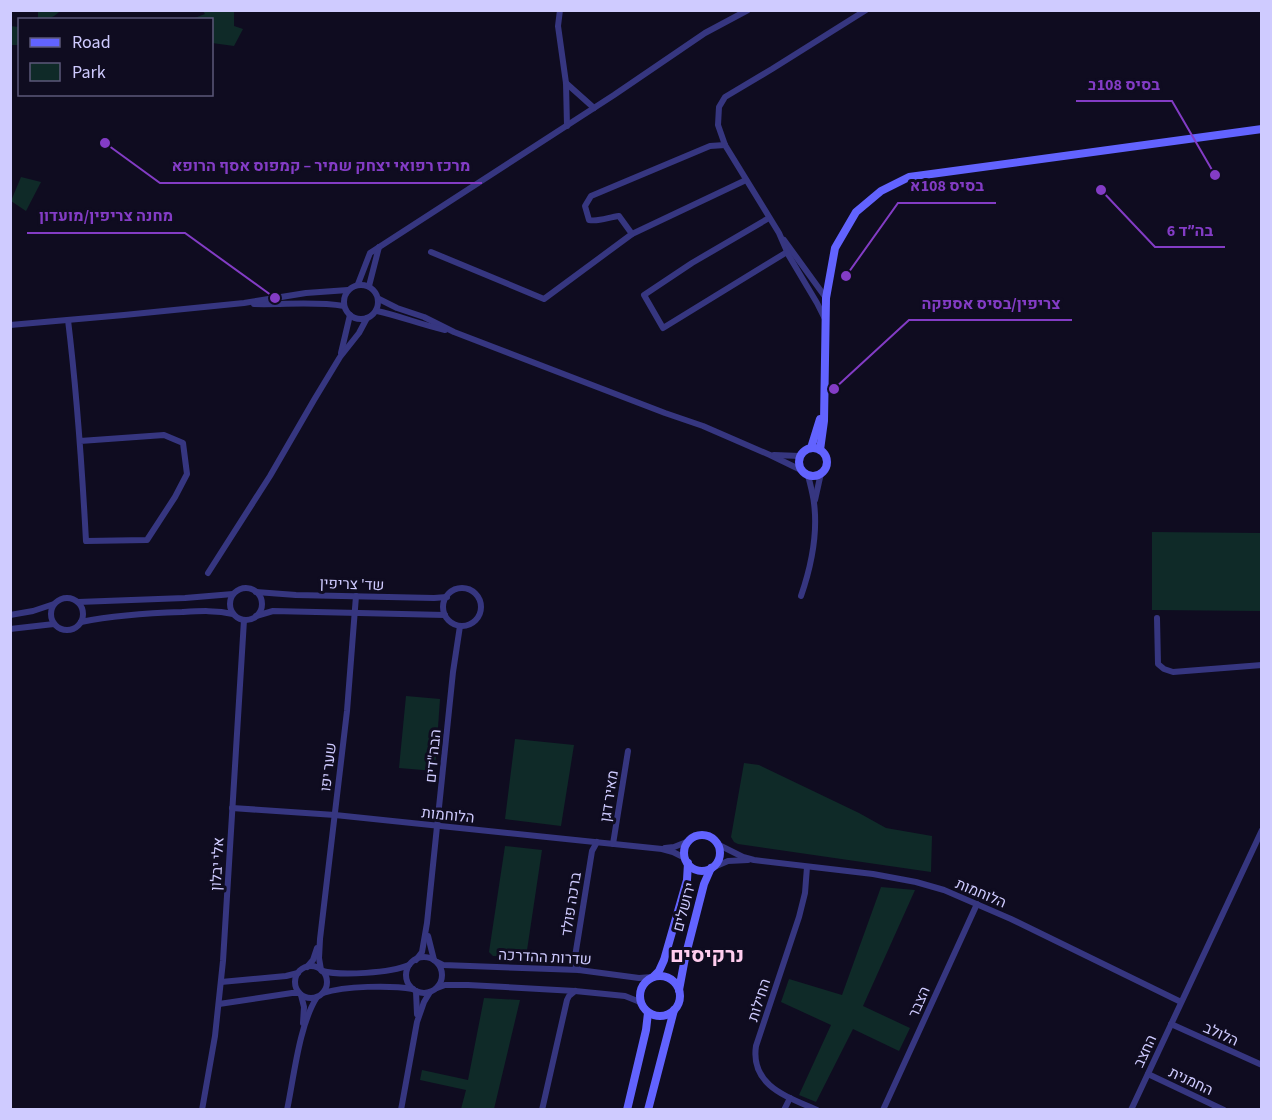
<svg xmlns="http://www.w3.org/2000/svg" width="1272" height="1120" viewBox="0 0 1272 1120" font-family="'Source Sans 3',Heebo,sans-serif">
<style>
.green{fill:#0f2a28}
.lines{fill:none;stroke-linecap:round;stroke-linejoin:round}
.street{stroke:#363680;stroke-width:6}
.secondary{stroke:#6263ff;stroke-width:8}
.labels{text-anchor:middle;stroke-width:6;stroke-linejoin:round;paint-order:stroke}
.street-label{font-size:15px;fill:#cfcbff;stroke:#0f0c20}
.district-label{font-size:21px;font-weight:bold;fill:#ffcdee;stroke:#0f0c20}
.leader{fill:none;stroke:#833cc5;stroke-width:2}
.callout-dot{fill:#833cc5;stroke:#0f0c20;stroke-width:2}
.callout-label{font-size:16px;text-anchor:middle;font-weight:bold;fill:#833cc5;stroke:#0f0c20;stroke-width:6;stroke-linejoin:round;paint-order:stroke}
</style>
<rect width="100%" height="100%" fill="#0f0c20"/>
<g class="green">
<path d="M38,11H59V12C52,19 47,19 38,19Z"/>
<path d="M203,11H234V26L243,29L234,46L212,43V20L192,19L205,14Z"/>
<path d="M10,26L19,27V45H11Z"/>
<path d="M21,177L41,182L26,211L11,201Z"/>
<path d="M1152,532L1261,533V611L1152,610Z"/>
<path d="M406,696L440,699L435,771L399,768Z"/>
<path d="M515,739L574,745L561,826L505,819Z"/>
<path d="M744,763L759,765L859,813L886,828L932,836L931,872L738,844L734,842L731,837Z"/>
<path d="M505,846L542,850L526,957L493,956L489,952Z"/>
<path d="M881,887L915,890L863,1006L910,1028L899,1051L853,1029L816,1102L799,1095L831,1025L781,1002L789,979L842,995Z"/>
<path d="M484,998L520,1000L494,1109H461L466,1090L420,1080L422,1070L468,1080Z"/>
</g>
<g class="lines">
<g class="street">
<path d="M560,10L558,26L566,83L567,126"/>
<path d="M566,83L594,108"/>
<path d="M769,218L692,263L644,295L663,328L787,252"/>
<path d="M632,234L619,216C609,217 599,222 589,220L585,206L591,196L710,146L725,145"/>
<path d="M784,240L826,298"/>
<path d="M431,252L544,299L632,234L746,180"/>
<path d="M358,284L370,253L614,95L705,33L748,10"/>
<circle cx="361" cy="302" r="17"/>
<path d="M369,286L379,247"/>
<path d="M379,299L397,308L424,317L454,332L665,413L703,426L770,455L801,470"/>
<path d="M254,304C284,305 314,301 344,306"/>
<path d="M377,311C400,316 422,325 445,330"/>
<path d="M825,319L817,303L789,256L779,233L725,145L718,125L719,107L725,97L772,69L866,10"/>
<path d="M68,320C77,394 82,467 86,541L147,540L175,497L187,474L183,443L164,435L80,441"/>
<path d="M10,325L124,315L244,303L306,293L348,290"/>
<path d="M341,353L350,315"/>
<path d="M774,455L800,456"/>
<path d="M815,500L821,473"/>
<path d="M208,573L270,476L314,400L340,357L359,333L367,318"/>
<circle cx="246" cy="604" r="16"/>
<circle cx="462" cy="607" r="19"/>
<path d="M256,592L296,595L434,598L447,597"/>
<path d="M801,596C811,567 818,534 814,503C813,494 810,484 808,475"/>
<circle cx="67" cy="614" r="16"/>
<path d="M78,602L185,598L233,594"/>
<path d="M10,615L33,611L54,604"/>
<path d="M256,616L273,611L445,615"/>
<path d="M1157,618L1158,664L1164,669L1173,672L1262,665"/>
<path d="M81,622C115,615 148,613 182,612C200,611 216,610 233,614"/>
<path d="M10,629L54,624"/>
<path d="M232,808L335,815L662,849L673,852L685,858"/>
<path d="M613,844L628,751"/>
<path d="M719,845L743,857L754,860L873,874L916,882L944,890L1011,919L1181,1002"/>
<path d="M665,848L674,847L689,841"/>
<path d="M714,867L728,861L748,860"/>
<path d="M807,867L805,893L799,917L756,1046C750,1086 788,1097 817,1110"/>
<path d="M428,936L434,960"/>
<circle cx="424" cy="975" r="18"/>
<path d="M416,960L422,952L427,923L453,672L460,626"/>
<path d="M437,962L443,965L579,970L639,978L652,977"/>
<circle cx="311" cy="982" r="16"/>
<path d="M307,967L313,960L317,948"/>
<path d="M321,970L319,958L320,939L347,711L356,596"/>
<path d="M579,970L574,963L592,851L597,842"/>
<path d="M322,971C341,976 391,973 409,965"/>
<path d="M221,982L286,976L298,973"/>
<path d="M437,988L445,985H468L575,991L625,996L640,1002"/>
<path d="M416,991L417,1014"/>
<path d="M323,993C345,986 390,985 413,989"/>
<path d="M301,995L304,1007L303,1023"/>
<path d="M219,1004L292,993H299"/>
<path d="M1171,1024L1262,1065"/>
<path d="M1148,1074L1224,1110"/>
<path d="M202,1110L215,1036L223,961L244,620"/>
<path d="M287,1110C294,1077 299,1025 317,997"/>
<path d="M401,1110L417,1022L424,1002L430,992"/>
<path d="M542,1110L567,1000L569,996L575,991"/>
<path d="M784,1110L790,1098"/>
<path d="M883,1110L977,904"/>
<path d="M1131,1110L1262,830"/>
</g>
<g class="secondary">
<path d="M811,448L820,419"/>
<circle cx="813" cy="462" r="14"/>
<path d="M820,450L824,421L826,298L835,248L856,212L881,191L909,177L1262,129"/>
<circle cx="702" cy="853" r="18"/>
<circle cx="660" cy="996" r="20"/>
<path d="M654,976L659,971L664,960L687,880L688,863"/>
<path d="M679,990L685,958L704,884L711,868"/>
<path d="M627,1110L646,1030L648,1013"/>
<path d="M648,1110L674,1010"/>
</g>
</g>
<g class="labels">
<g class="street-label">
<text transform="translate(352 584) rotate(2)" y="5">שד' צריפין</text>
<text transform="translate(433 756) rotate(-84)" y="5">הבה"דים</text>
<text transform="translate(328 767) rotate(-83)" y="5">שער יפו</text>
<text transform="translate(609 796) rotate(-81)" y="5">מאיר דגן</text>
<text transform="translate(448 815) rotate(6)" y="5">הלוחמות</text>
<text transform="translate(217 864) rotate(-87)" y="5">אלי יבלון</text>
<text transform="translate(981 893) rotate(23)" y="5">הלוחמות</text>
<text transform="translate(571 904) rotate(-81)" y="5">ברכה פולד</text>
<text transform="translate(684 907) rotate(-75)" y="5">ירושלים</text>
<text transform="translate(545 957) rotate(3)" y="5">שדרות ההדרכה</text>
<text transform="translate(759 1000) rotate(-72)" y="5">החילות</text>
<text transform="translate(919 1002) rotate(-66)" y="5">הצבר</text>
<text transform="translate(1221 1034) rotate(24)" y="5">הלולב</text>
<text transform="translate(1145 1051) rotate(-65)" y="5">החצב</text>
<text transform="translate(1191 1081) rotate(25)" y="5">החמנית</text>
</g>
<g class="district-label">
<text x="707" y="962">נרקיסים</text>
</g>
</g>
<path class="leader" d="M1215 175L1172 101H1076M105 143L160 183H482M846 276L898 203H996M275 298L185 233H27M1101 190L1155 247H1225M834 389L909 320H1072"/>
<g class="callout-dot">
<circle cx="1215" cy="175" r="6"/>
<circle cx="105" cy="143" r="6"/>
<circle cx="846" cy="276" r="6"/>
<circle cx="275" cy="298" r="6"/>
<circle cx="1101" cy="190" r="6"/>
<circle cx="834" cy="389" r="6"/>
</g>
<g class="callout-label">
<text x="1124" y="90">בסיס 108ב</text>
<text x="321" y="171">מרכז רפואי יצחק שמיר – קמפוס אסף הרופא</text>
<text x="947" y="191">בסיס 108א</text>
<text x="106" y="221">מחנה צריפין/מועדון</text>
<text x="1190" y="236">בה״ד 6</text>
<text x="991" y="309">צריפין/בסיס אספקה</text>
</g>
<rect width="1272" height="1120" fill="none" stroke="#cfcbff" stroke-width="24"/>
<rect x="18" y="18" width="195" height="78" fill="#0f0c20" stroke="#5c5879" stroke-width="1.5"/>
<rect x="30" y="38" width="30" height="9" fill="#6263ff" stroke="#5c5879" stroke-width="1.5"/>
<text x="72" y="48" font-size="18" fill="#cfcbff">Road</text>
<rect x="30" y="63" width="30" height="18" fill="#0f2a28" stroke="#5c5879" stroke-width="1.5"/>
<text x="72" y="78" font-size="18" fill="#cfcbff">Park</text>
</svg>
